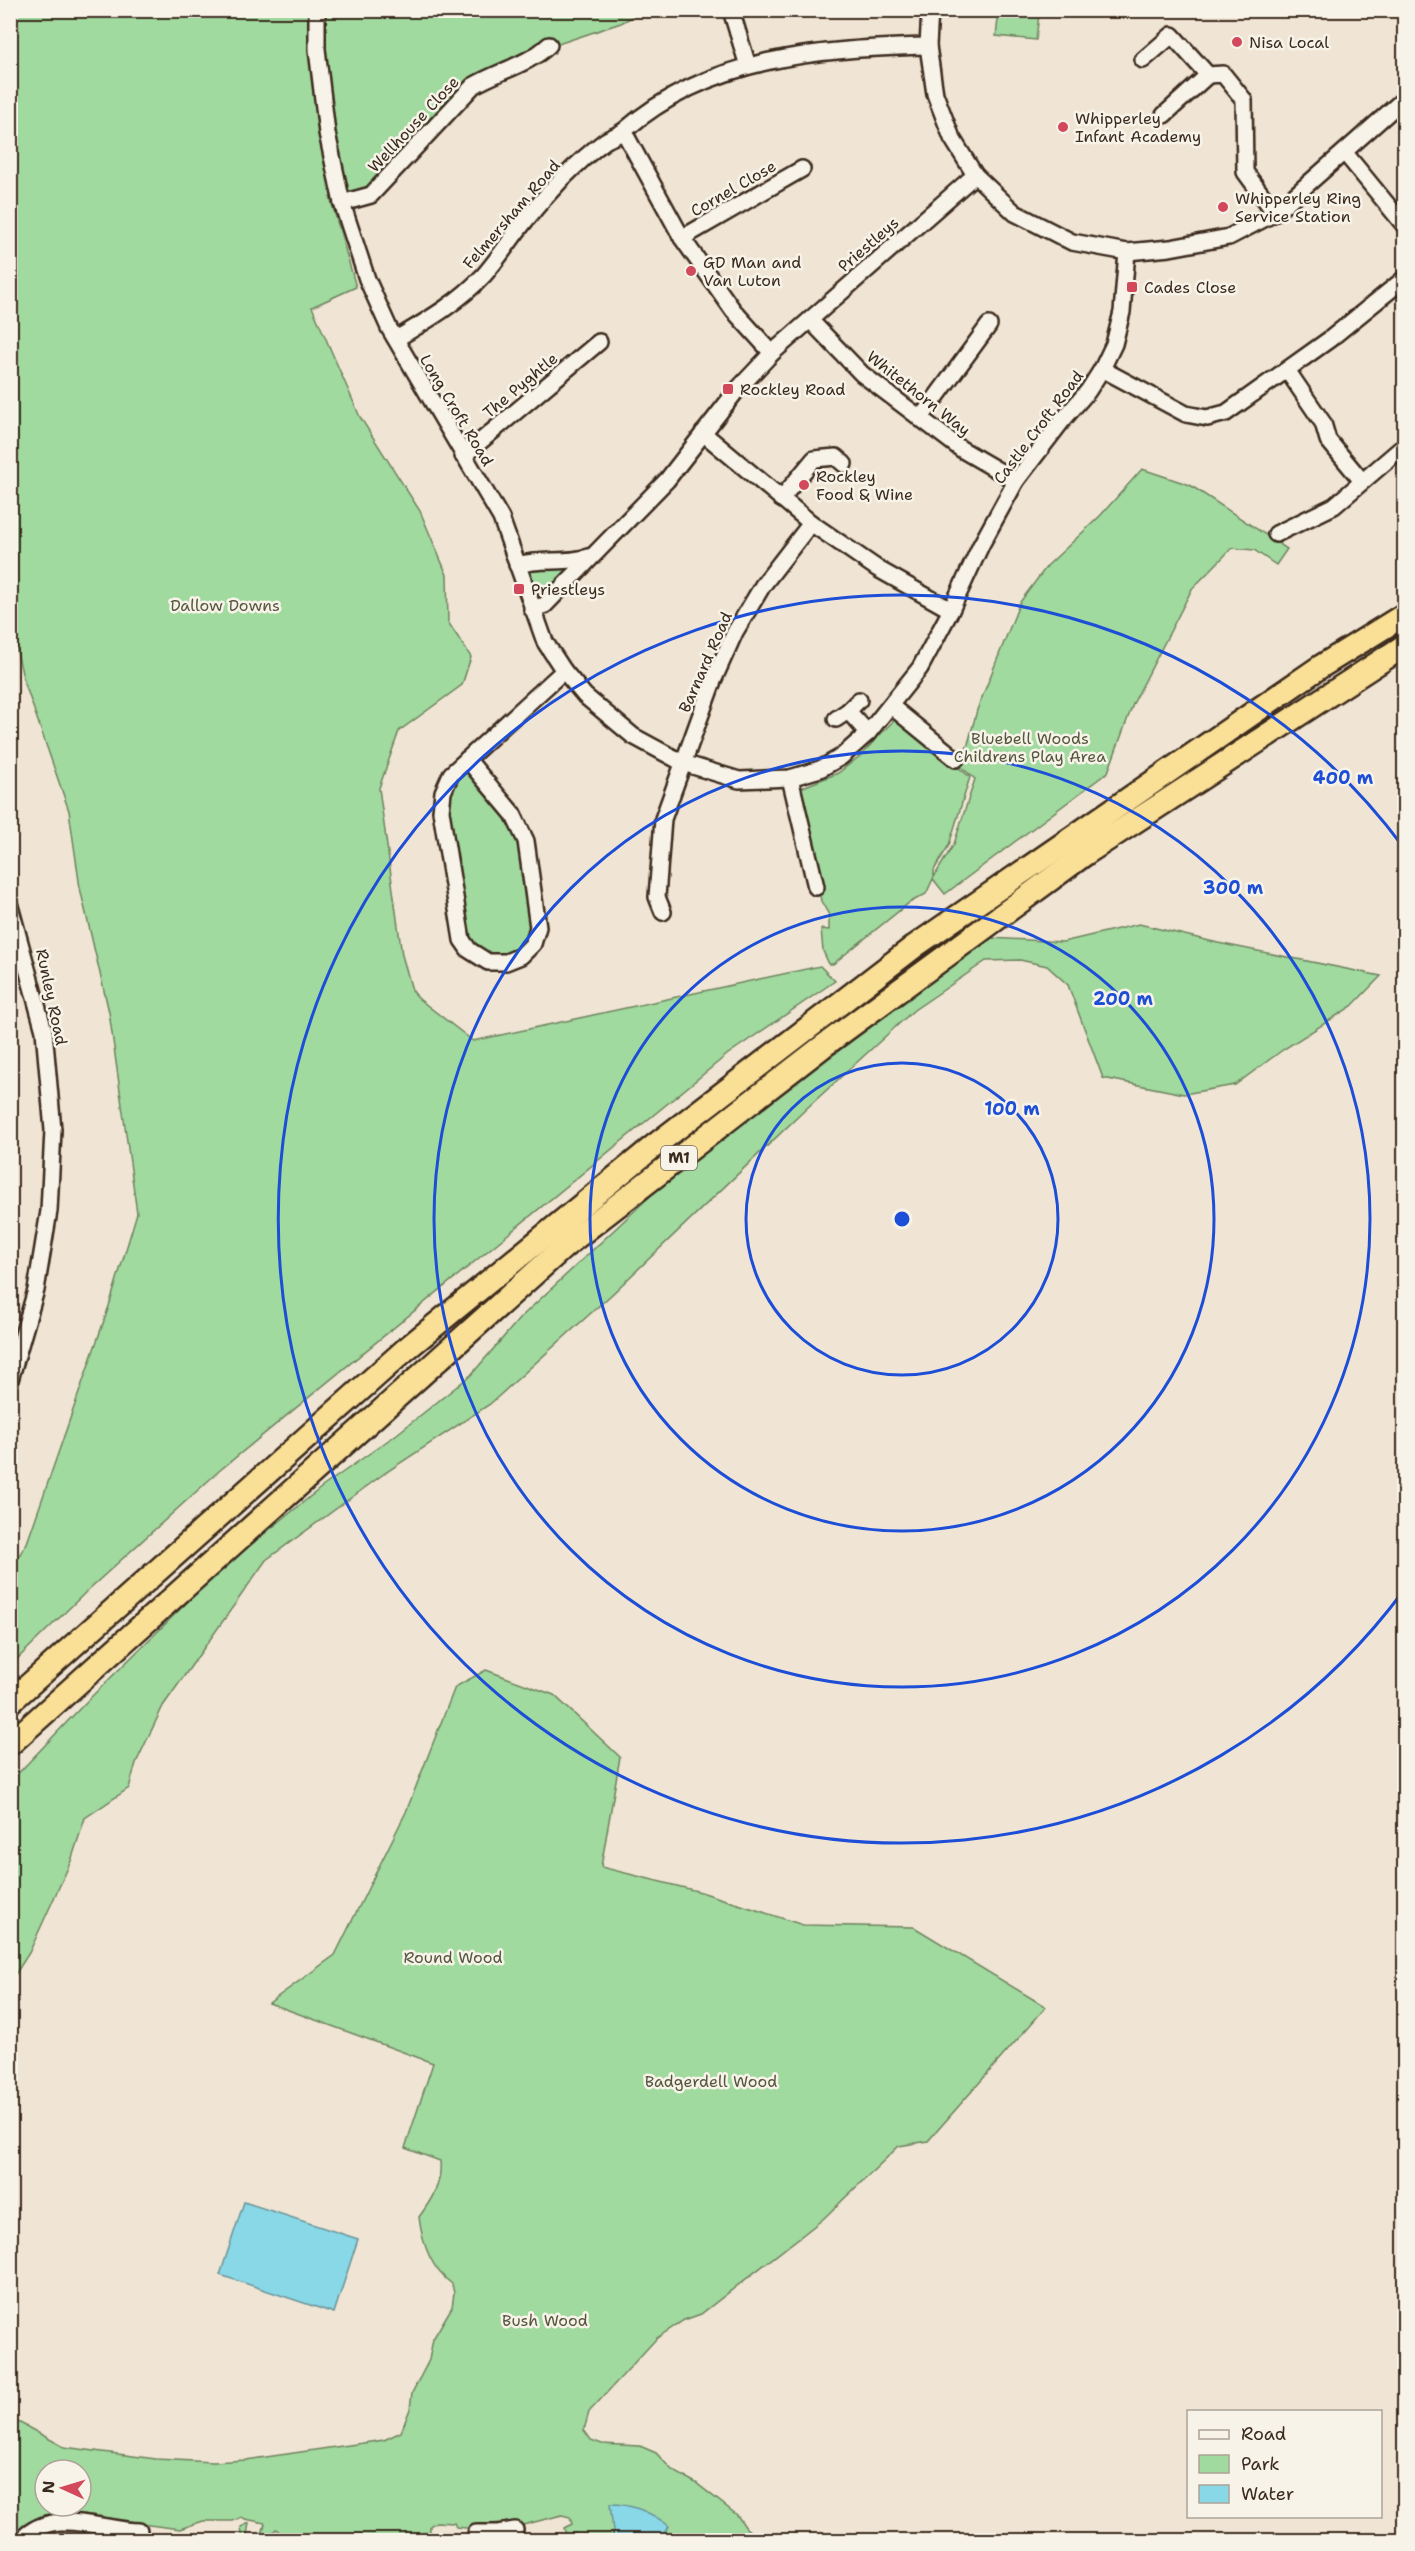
<svg xmlns="http://www.w3.org/2000/svg" width="1415" height="2551" viewBox="0 0 1415 2551" font-family="'Shantell Sans',sans-serif">
<style>
.green{fill:#a0da9f;stroke:#6e825e;stroke-width:1.5;fill-rule:evenodd}
.water{fill:#89d8e7;stroke:#6a9297;stroke-width:1.5}
.lines{fill:none;stroke-linecap:round;stroke-linejoin:round}
.minor-casing{stroke:#3b2a1e;stroke-width:20}
.highway-casing{stroke:#3b2a1e;stroke-width:27}
.minor{stroke:#f7f3e8;stroke-width:15}
.highway{stroke:#fadf96;stroke-width:22}
.ring{fill:none;stroke:#1d4ed8;stroke-width:3}
.poi-dot{fill:#d1495b;stroke:#f7f3e8;stroke-width:2}
.labels{text-anchor:middle;stroke-width:5;stroke-linejoin:round;paint-order:stroke}
.shield{fill:#f7f3e8;stroke:#73665b;stroke-width:1.5}
.shield-label{font-size:15px;font-weight:bold;fill:#3b2a1e}
.poi-label{font-size:16px;fill:#3b2a1e;stroke:#f7f3e8;text-anchor:start}
.street-label{font-size:16px;fill:#3b2a1e;stroke:#f7f3e8}
.park-label{font-size:16px;fill:#54563e;stroke:#f7f3e8}
.centre{fill:#1d4ed8;stroke:#f7f3e8;stroke-width:3}
.ring-label{font-size:18px;text-anchor:middle;font-weight:bold;fill:#1d4ed8;stroke:#f7f3e8;stroke-width:5;stroke-linejoin:round;paint-order:stroke}
</style>
<rect width="100%" height="100%" fill="#f0e5d4"/>
<filter id="ink" filterUnits="userSpaceOnUse"><feTurbulence type="fractalNoise" baseFrequency=".0167" numOctaves="2"/><feDisplacementMap in="SourceGraphic" scale="12" xChannelSelector="R" yChannelSelector="G"/><feConvolveMatrix kernelMatrix="1 2 1 2 8 2 1 2 1" color-interpolation-filters="sRGB"/></filter>
<g filter="url(#ink)">
<g class="green">
<path d="M11,11H643L621,23L522,56L452,100L370,185L359,192L330,197L356,287L312,307L360,417L420,511L447,575L448,622L471,657L462,685L399,731L379,788L402,955L412,990L419,999L473,1041L820,966L835,981L728,1054L219,1471L88,1590L11,1665V1568L27,1543L109,1306L137,1213L109,1012L80,888L69,811L23,678L11,624Z"/>
<path d="M999,11L1039,14L1036,40L996,36Z"/>
<path d="M1142,469L1190,485L1287,549L1276,565L1254,550L1232,548L1192,589L1133,704L1108,772L945,894L933,879L926,894L909,903L833,964H829L823,951L821,929L829,930V915L821,901L798,789L838,773L860,756L897,717L970,777L949,845L934,870V877L954,844L975,779L959,765L968,744L977,710L1020,602L1047,566L1100,516Z"/>
<path d="M535,566L574,567L546,596L533,591L528,576Z"/>
<path d="M465,773L479,778L503,808L515,832L522,851L531,926L525,939L518,947L503,954L489,953L470,943L445,822L447,797L458,774Z"/>
<path d="M1139,924L1218,943L1381,976L1352,1006L1284,1049L1235,1085L1184,1094L1103,1078L1068,985L1047,966L1020,960L986,961L914,1010L807,1108L611,1295L490,1404L385,1473L266,1560L163,1706L136,1763L129,1788L85,1818L71,1861L29,1953L11,1981L10,1782L86,1702L221,1569L322,1487L397,1434L471,1375L520,1318L662,1185L911,995L991,938L1063,942Z"/>
<path d="M486,1670L554,1695L620,1757L601,1867L701,1892L803,1925L914,1927L1046,2007L928,2141L899,2146L823,2219L701,2314L684,2320L657,2338L589,2412L584,2430L591,2440L602,2444L640,2446L656,2453L672,2470L696,2483L737,2515L746,2528L761,2540H580L575,2533L566,2535L564,2528L572,2524L570,2517L562,2515L515,2527L514,2522L477,2525L476,2529L456,2527L454,2523L436,2522L430,2526V2533L416,2534V2540H288L276,2529L265,2540H243L241,2527L249,2523L247,2535L261,2539L265,2523L245,2519L242,2517L233,2521H203L180,2529L56,2513L35,2520L11,2538V2418L64,2447L156,2459L213,2462L246,2460L384,2440L401,2432L410,2409L412,2393L429,2360L433,2339L452,2307L454,2293L452,2284C430,2268 422,2243 419,2217C432,2199 442,2184 440,2161L405,2148L433,2063L269,2003L335,1955L406,1812L455,1687ZM45,2470H81V2506H45Z"/>
</g>
<g class="water">
<path d="M244,2202L358,2239L334,2313L220,2275Z"/>
<path d="M610,2504C633,2504 651,2512 669,2526L659,2540H614Z"/>
</g>
<g class="lines">
<defs>
<g id="minor">
<path d="M317,10V49L327,133L342,203L367,279L389,328L501,518L545,642L564,671L585,696L633,736L683,763L739,780L790,778L820,769L841,757L868,733L920,668L951,610L981,545L1016,481L1062,421L1088,391L1102,369L1114,344L1122,312L1127,252"/>
<path d="M731,10L748,66"/>
<path d="M930,10L928,46L935,94L952,138L975,175L1015,213L1072,242L1127,252L1170,248L1229,237L1275,213L1404,99"/>
<path d="M1143,60L1172,35L1208,75L1223,74L1244,100L1245,172L1275,213"/>
<path d="M1164,115L1208,75"/>
<path d="M624,132L682,238L733,310L772,353"/>
<path d="M1345,153L1404,225"/>
<path d="M342,203L371,195L473,86C498,71 528,65 549,45"/>
<path d="M682,238L802,169"/>
<path d="M810,320L862,374L961,449L1016,481"/>
<path d="M396,339C428,320 459,302 484,275C501,256 514,233 531,214C540,202 551,191 561,180C574,167 590,152 605,141C611,137 619,135 625,130C710,56 821,49 928,46"/>
<path d="M1102,369L1186,414L1207,418L1226,413L1330,339L1404,279"/>
<path d="M1287,370L1323,423L1328,440L1362,481"/>
<path d="M920,419L989,325"/>
<path d="M703,433L811,523L878,569L951,610"/>
<path d="M463,456L599,342"/>
<path d="M781,499L814,459L836,457L844,464"/>
<path d="M1276,534L1334,506L1404,446"/>
<path d="M517,565C543,557 565,565 592,556"/>
<path d="M532,609L545,605L667,480L737,390L772,353L975,175"/>
<path d="M891,706L956,759"/>
<path d="M848,711L868,733"/>
<path d="M836,719L848,711L859,700"/>
<path d="M467,759L513,814L526,841L538,927L533,944L521,956L506,962H488L469,950L462,940L441,811L443,792L451,774L558,676L564,671"/>
<path d="M790,778L816,887"/>
<path d="M10,906L44,1031L53,1130L49,1211L36,1290L10,1380"/>
<path d="M663,912L657,897L663,819L713,681L735,632L763,585L811,523"/>
<path d="M476,2533H498L515,2530"/>
<path d="M21,2540C53,2506 100,2530 139,2531"/>
</g>
<g id="highway">
<path d="M10,1702L405,1350L654,1146L915,946L1320,667L1404,615"/>
<path d="M10,1744L565,1246L822,1047L1085,854L1404,646"/>
</g>
</defs>
<use href="#minor" class="minor-casing"/>
<use href="#highway" class="highway-casing"/>
<use href="#minor" class="minor"/>
<use href="#highway" class="highway"/>
</g>
</g>
<g class="ring">
<circle cx="902" cy="1219" r="156"/>
<circle cx="902" cy="1219" r="312"/>
<circle cx="902" cy="1219" r="468"/>
<path d="M1404 1590A624 624 0 1 1 1404 848"/>
</g>
<g class="poi-dot">
<circle cx="1237" cy="42" r="6"/>
<circle cx="1063" cy="127" r="6"/>
<circle cx="1223" cy="207" r="6"/>
<circle cx="691" cy="271" r="6"/>
<rect x="1126" y="281" width="12" height="12" rx="3"/>
<rect x="722" y="383" width="12" height="12" rx="3"/>
<circle cx="804" cy="485" r="6"/>
<rect x="513" y="583" width="12" height="12" rx="3"/>
</g>
<g class="labels">
<rect class="shield" x="661" y="1146" width="36" height="24" rx="4.5"/>
<g class="shield-label">
<text x="679" y="1163">M1</text>
</g>
<g class="poi-label">
<text x="1249" y="48">Nisa Local</text>
<text x="1075" y="124">Whipperley<tspan x="1075" dy="18">Infant Academy</tspan></text>
<text x="1235" y="204">Whipperley Ring<tspan x="1235" dy="18">Service Station</tspan></text>
<text x="703" y="268">GD Man and<tspan x="703" dy="18">Van Luton</tspan></text>
<text x="1144" y="293">Cades Close</text>
<text x="740" y="395">Rockley Road</text>
<text x="816" y="482">Rockley<tspan x="816" dy="18">Food &amp; Wine</tspan></text>
<text x="531" y="595">Priestleys</text>
</g>
<g class="street-label">
<text transform="translate(413 124) rotate(-47)" y="6">Wellhouse Close</text>
<text transform="translate(733 188) rotate(-30)" y="6">Cornel Close</text>
<text transform="translate(511 214) rotate(-49)" y="6">Felmersham Road</text>
<text transform="translate(868 244) rotate(-41)" y="6">Priestleys</text>
<text transform="translate(520 385) rotate(-40)" y="6">The Pyghtle</text>
<text transform="translate(919 393) rotate(38)" y="6">Whitethorn Way</text>
<text transform="translate(457 410) rotate(59)" y="6">Long Croft Road</text>
<text transform="translate(1038 427) rotate(-53)" y="6">Castle Croft Road</text>
<text transform="translate(705 662) rotate(-66)" y="6">Barnard Road</text>
<text transform="translate(52 997) rotate(78)" y="6">Runley Road</text>
</g>
<g class="park-label">
<text x="225" y="611">Dallow Downs</text>
<text x="1030" y="744">Bluebell Woods<tspan x="1030" dy="18">Childrens Play Area</tspan></text>
<text x="453" y="1963">Round Wood</text>
<text x="711" y="2087">Badgerdell Wood</text>
<text x="545" y="2326">Bush Wood</text>
</g>
</g>
<circle cx="902" cy="1219" r="9" class="centre"/>
<g class="ring-label">
<text x="1343" y="784">400 m</text>
<text x="1233" y="894">300 m</text>
<text x="1123" y="1005">200 m</text>
<text x="1012" y="1115">100 m</text>
</g>
<rect width="1415" height="2551" fill="none" stroke="#f7f3e8" stroke-width="36"/>
<rect x="18" y="18" width="1379" height="2515" fill="none" stroke="#3b2a1e" stroke-width="2" filter="url(#ink)"/>
<rect x="1187" y="2410" width="195" height="108" fill="#f7f3e8" stroke="#aca397" stroke-width="1.5"/>
<rect x="1199" y="2430" width="30" height="9" fill="#f7f3e8" stroke="#aca397" stroke-width="1.5"/>
<text x="1241" y="2440" font-size="18" fill="#3b2a1e">Road</text>
<rect x="1199" y="2455" width="30" height="18" fill="#a0da9f" stroke="#aca397" stroke-width="1.5"/>
<text x="1241" y="2470" font-size="18" fill="#3b2a1e">Park</text>
<rect x="1199" y="2485" width="30" height="18" fill="#89d8e7" stroke="#aca397" stroke-width="1.5"/>
<text x="1241" y="2500" font-size="18" fill="#3b2a1e">Water</text>
<g transform="translate(63 2488) rotate(274)"><circle r="28" fill="#f7f3e8" stroke="#aca397" stroke-width="1.5"/>
<path d="M0-4.5L10 22L0 15L-10 22Z" fill="#d1495b"/>
<text y="-9" font-size="16" font-weight="bold" text-anchor="middle" fill="#3b2a1e">N</text>
</g>
</svg>
